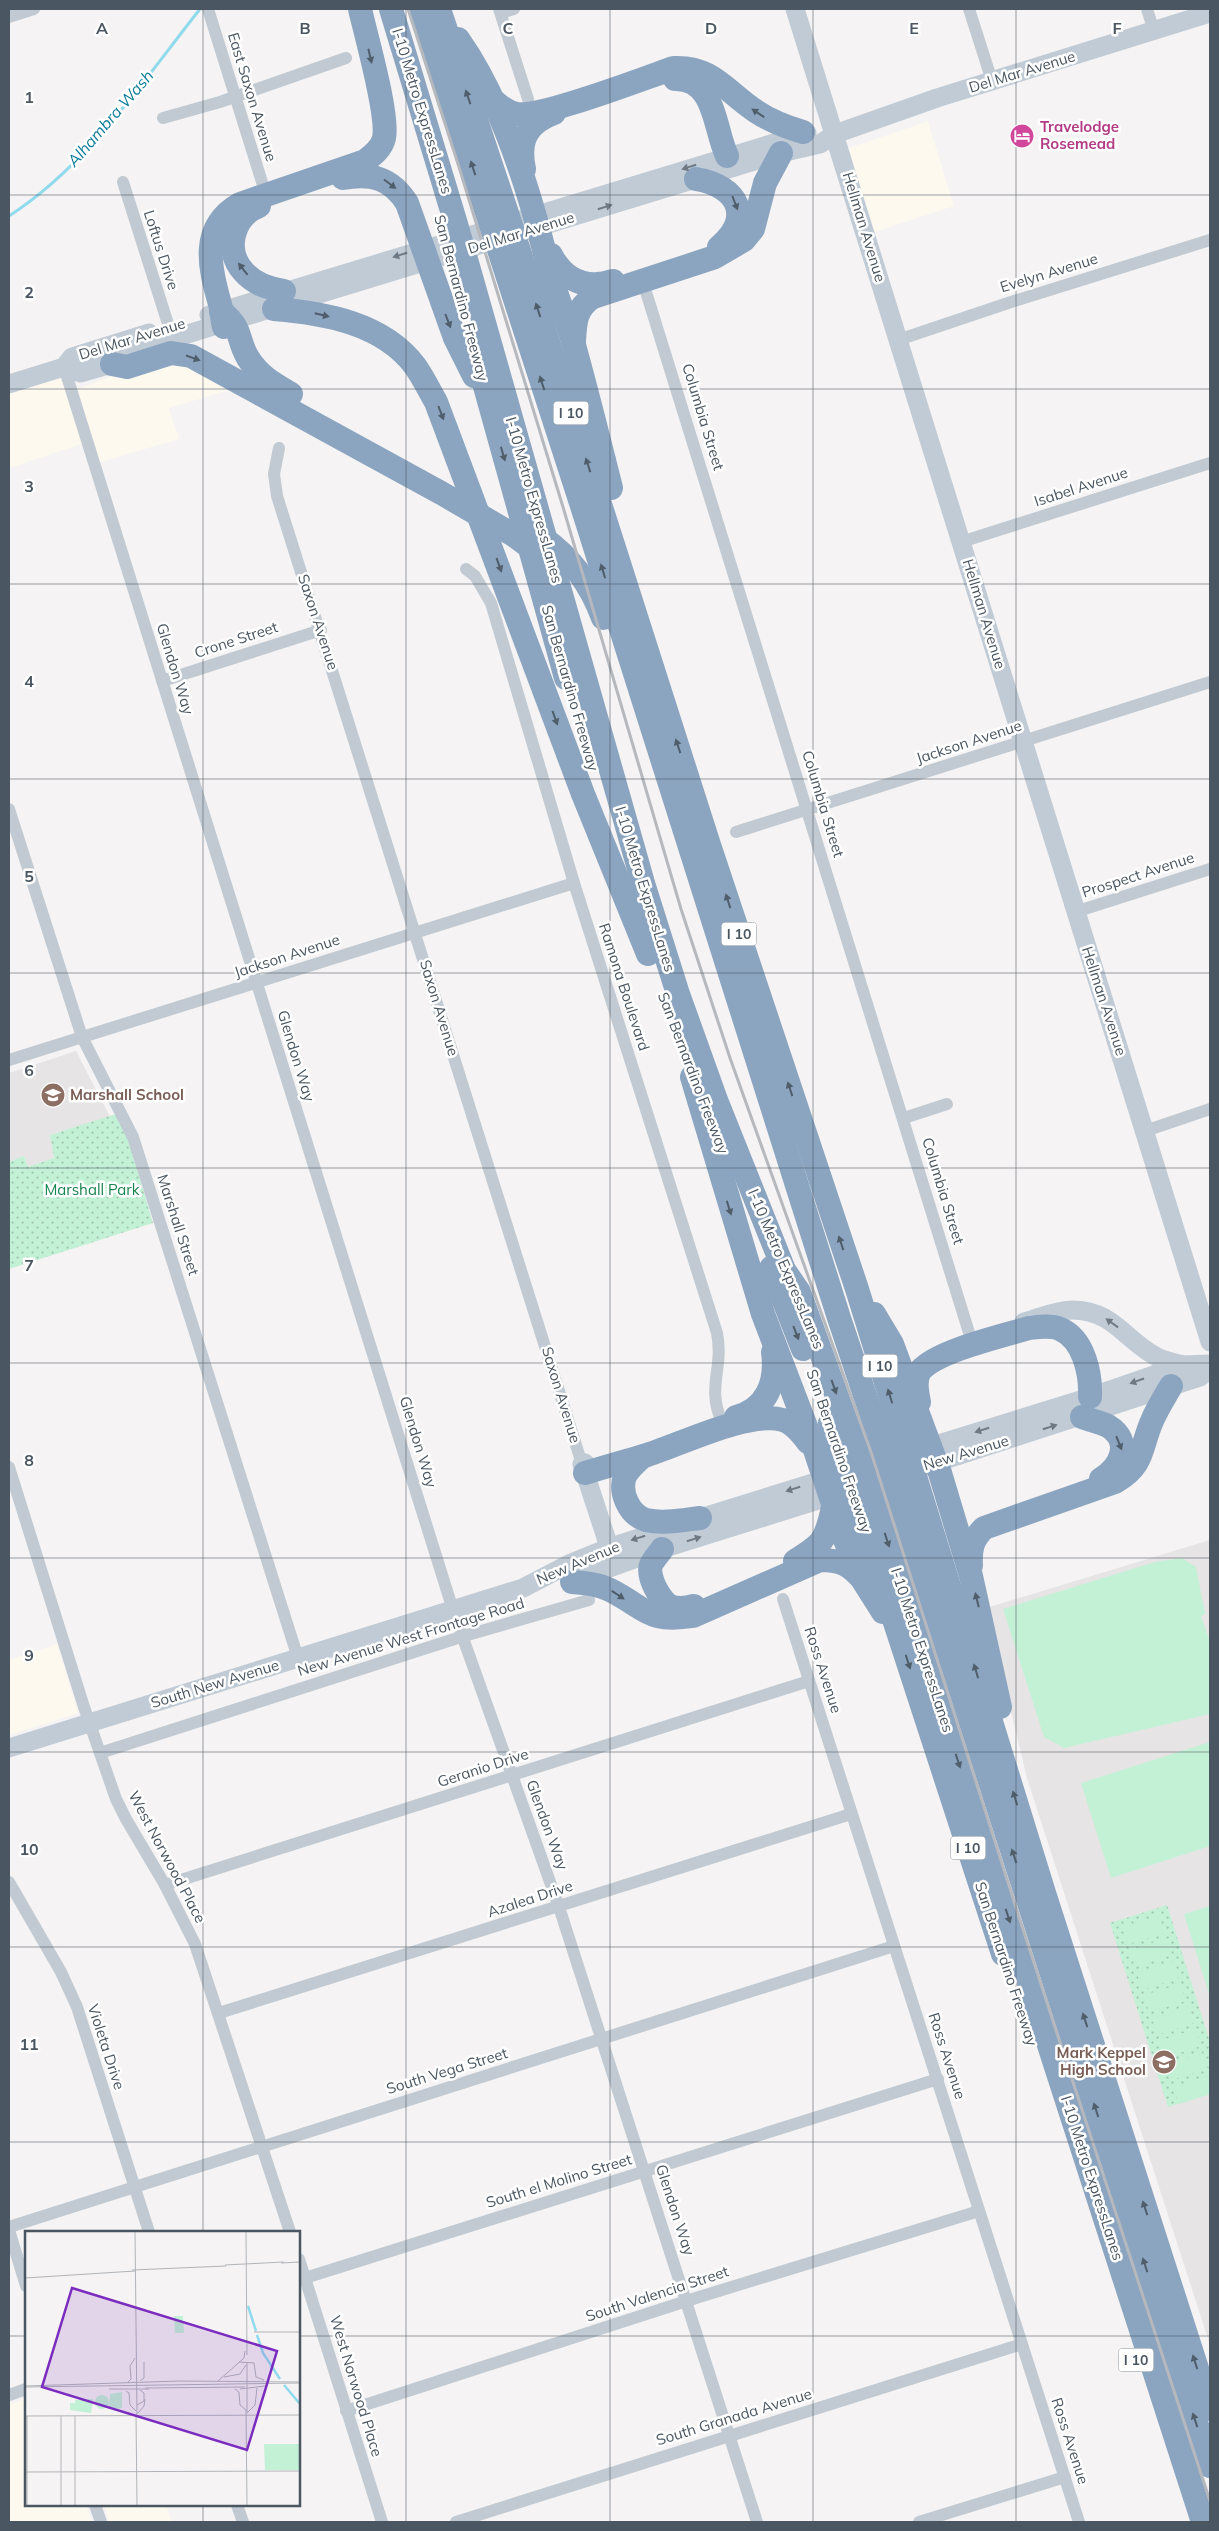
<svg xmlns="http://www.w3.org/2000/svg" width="1219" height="2531" viewBox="0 0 1219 2531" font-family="Mulish,sans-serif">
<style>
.commercial{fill:#fdf9ef}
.education{fill:#e6e4e5}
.green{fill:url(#green-dots)}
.pitch{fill:#c3f1d5}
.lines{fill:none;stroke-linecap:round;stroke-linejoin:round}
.stream{stroke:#90daee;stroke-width:3}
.street{stroke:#c1cad2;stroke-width:12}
.secondary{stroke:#c1cbd6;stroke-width:19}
.highway{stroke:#8ba5c1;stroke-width:24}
.rail{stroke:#b5b8bd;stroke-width:3}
.oneway{fill:#505e6b}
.oneway2{fill:#6e7984}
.grid{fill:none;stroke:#4a5661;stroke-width:1;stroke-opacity:0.55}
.labels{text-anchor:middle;stroke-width:5;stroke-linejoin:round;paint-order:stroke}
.shield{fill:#fff;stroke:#808990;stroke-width:1}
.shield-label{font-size:14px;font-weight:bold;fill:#4a5661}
.street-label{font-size:15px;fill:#4a5661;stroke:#fff}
.hotel-label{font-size:15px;font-weight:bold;fill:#b23c85;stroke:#fff;text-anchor:start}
.education-label{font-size:15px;font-weight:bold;fill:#785e54;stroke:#fff;text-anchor:start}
.park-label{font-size:15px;fill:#17864f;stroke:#fff}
.water-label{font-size:16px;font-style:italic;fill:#0c7c9b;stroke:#fff}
.inset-river{fill:none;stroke:#90daee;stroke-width:2.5}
.inset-road{fill:none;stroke:#b1b4b9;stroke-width:1}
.view{fill:#7b2cbf;fill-opacity:0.15;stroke:#7b2cbf;stroke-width:2.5}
.inset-edge{fill:none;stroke:#4a5661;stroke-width:2.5}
.grid-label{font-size:16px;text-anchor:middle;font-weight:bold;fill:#4a5661;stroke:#fff;stroke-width:5;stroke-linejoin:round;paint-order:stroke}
</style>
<defs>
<pattern id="green-dots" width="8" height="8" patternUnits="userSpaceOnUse" patternTransform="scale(1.25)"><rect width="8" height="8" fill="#c3f1d5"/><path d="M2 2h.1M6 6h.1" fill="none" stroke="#a0c6b0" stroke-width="1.8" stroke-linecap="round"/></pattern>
</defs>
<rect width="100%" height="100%" fill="#f5f3f3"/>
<g class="commercial">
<path d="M927,118L954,206L868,234L849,148L926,122Z"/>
<path d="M185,362L233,389L169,408L179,439L97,463L78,389L130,369Z"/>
<path d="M62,370L85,443L9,468V387Z"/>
<path d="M57,1644L78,1713L9,1735V1660Z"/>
<path d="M26,2398V2505H86L92,2522H9V2405Z"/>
<path d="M104,2505H166L172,2522H109Z"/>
</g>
<g class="education">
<path d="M76,1051L110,1117L50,1135L54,1158L28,1167L24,1156L9,1162V1073Z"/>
<path d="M1210,1540V2345L1027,1778L986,1608Z"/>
</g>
<g class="green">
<path d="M116,1114L127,1135L153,1223L9,1269V1162L24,1156L28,1167L54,1158L50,1135Z"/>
<path d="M1167,1905L1210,2042V2094L1168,2107L1110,1923Z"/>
</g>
<g class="pitch">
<path d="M1182,1558L1196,1567L1205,1614L1201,1616L1210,1642V1714L1064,1748L1044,1737L1003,1609L1155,1562Z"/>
<path d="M1210,1742V1846L1111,1878L1081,1783Z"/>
<path d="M1210,1906V1997L1184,1914Z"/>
<path d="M1159,1916L1165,1933L1128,1944L1123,1927Z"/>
<path d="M1167,1938L1172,1955L1135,1967L1130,1950Z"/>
<path d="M1174,1961L1179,1978L1142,1990L1137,1973Z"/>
<path d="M1181,1984L1186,2001L1149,2012L1144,1995Z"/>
<path d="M1189,2006L1194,2023L1157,2035L1152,2018Z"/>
<path d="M1196,2029L1201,2046L1164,2058L1159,2041Z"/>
<path d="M1202,2052L1208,2069L1171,2080L1166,2063Z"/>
<path d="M1210,2076V2094L1179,2104L1173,2087Z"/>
</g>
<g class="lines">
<path class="stream" d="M9,216C88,165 143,81 200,9"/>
<g class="street">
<path d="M208,9L266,195"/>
<path d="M499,9L528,99"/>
<path d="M969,9L992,81"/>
<path d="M1147,9L1154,31"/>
<path d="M501,13L514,9"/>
<path d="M9,17L34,9"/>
<path d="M163,118L220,102L346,58"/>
<path d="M123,182L169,327"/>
<path d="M642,279L971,1339"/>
<path d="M898,340L1011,302L1210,240"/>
<path d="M64,367L453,1610L559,1907L757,2522"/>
<path d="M279,448L274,474L277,496L582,1464"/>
<path d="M961,542L1210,463"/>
<path d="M466,569L475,576L491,603L574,883L717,1333C724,1369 706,1387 722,1422"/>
<path d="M162,681L321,630"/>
<path d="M9,809L82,1037L133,1137L298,1658"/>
<path d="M736,832L1210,682"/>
<path d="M1075,912L1210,869"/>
<path d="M9,1060L574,883"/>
<path d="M904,1118L947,1104"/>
<path d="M1145,1131L1210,1109"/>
<path d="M9,1467L84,1707L116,1799L126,1819L165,1885L195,1944L290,2232"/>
<path d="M783,1599L1079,2522"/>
<path d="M100,1753L464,1636L589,1600"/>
<path d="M9,1882L61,1972L77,2007L149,2232"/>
<path d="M165,1885L809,1681"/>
<path d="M219,2013L851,1814"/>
<path d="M9,2227L894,1946"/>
<path d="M9,2230L26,2286"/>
<path d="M299,2259L382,2522"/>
<path d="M305,2278L938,2079"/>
<path d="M9,2395L26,2389"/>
<path d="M346,2411L699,2297L979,2211"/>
<path d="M95,2505L101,2522"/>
<path d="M237,2505L243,2522"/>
<path d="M456,2522L1022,2344"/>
<path d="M919,2522L1065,2477"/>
</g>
<g class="secondary">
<path d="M795,9L1210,1342"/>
<path d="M209,315L807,133"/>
<path d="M64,367L81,373L112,364L135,350L781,153L820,144L835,134L937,98L1210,13"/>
<path d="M9,384L64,367L72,357L149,333"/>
<path d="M1024,1322C1040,1318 1056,1310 1072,1310C1114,1310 1125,1341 1157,1357C1165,1361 1175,1363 1183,1365"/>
<path d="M585,1463L582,1464L613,1559"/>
<path d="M923,1467L1200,1377L1210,1369"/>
<path d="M573,1581L662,1549L844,1492"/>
<path d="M9,1748L523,1588L571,1563L608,1548L700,1518L1090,1397L1183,1365L1210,1364"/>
</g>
<g class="highway">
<path d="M391,9L456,224L643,883L678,994L716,1100L784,1270L799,1292L859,1457L1203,2522"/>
<path d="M421,9L582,506L839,1318L883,1449L1210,2466"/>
<path d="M439,9L506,210L709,845L857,1289L1045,1896L1210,2409"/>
<path d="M458,39C502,101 529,189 547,262C554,291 566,317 574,345C587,392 599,440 611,488"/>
<path d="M675,79C716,78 714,129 727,156"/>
<path d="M494,101C501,107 508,113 517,114C542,118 644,78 674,68C713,66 727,93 757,112C772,122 786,127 803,132"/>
<path d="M524,169C518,140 527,123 554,113"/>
<path d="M343,178C372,173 391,178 407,203L455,338L474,376"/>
<path d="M696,179C738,186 754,217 719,247"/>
<path d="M259,206C233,216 224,250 243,271C254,284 268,288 284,291"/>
<path d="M551,255C564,280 585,290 613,281"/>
<path d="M274,309C324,313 383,323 415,366C423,377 429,390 436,402L583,794L648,954"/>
<path d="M221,311C244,330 236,338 248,358C259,376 274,384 291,394"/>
<path d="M224,327C222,320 222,311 220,304C209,266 200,227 240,204L365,161C373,155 382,148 384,138C389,115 366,36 360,9"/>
<path d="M574,341C575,321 576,308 593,297L715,257L744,240L753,229L765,183L781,153"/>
<path d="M476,354L566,678"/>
<path d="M112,364L127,367L171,353L191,356L443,494L515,536L534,550"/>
<path d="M543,538C573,559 591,585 603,618"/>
<path d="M692,1077L763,1314L815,1450L845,1540L864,1582L883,1612"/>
<path d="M771,1268L803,1349"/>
<path d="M874,1314L892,1344L940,1473L971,1576L1000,1707"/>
<path d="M919,1402C917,1392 914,1380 920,1371C937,1351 1002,1336 1029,1328C1039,1327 1050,1325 1060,1329C1084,1339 1091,1374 1090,1397"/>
<path d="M736,1417C767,1409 777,1382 773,1352"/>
<path d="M1082,1417C1090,1420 1100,1422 1108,1426C1133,1441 1121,1467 1101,1479"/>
<path d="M830,1423L1003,1954"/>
<path d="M643,1456C637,1462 629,1468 625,1476C619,1492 629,1515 646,1520C663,1524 683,1520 700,1518"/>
<path d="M585,1473C605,1467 625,1461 644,1456C680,1445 748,1410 783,1420C793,1423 802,1434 808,1442"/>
<path d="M662,1549C659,1554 653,1560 651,1565C647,1576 660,1601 670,1606C677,1609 686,1608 694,1606"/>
<path d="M795,1561C823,1544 826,1540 833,1507"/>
<path d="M971,1566C970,1549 972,1540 984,1528L1115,1482C1145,1465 1140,1448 1152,1421C1157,1409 1164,1398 1171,1386"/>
<path d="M572,1582C585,1583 598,1584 610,1590C646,1608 647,1623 693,1616L820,1560C840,1560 849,1564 862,1579"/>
</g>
<path class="rail" d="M408,9L459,167L563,507L681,909L730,1058L871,1452L1020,1920L1210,2501"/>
</g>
<defs><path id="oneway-solid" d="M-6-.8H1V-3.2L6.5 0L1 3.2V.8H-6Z" transform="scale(1.25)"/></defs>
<g class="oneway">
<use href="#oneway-solid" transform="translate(370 56) rotate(77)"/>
<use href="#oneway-solid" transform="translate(468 97) rotate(-109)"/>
<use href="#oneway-solid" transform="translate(758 113) rotate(-146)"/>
<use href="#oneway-solid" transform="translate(473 168) rotate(-108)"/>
<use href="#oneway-solid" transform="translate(390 184) rotate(37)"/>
<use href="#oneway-solid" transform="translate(735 203) rotate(69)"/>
<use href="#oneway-solid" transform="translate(243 269) rotate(-128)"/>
<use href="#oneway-solid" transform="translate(538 310) rotate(-108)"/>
<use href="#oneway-solid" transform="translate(322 315) rotate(13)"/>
<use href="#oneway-solid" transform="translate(448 321) rotate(69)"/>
<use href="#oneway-solid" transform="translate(193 358) rotate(19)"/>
<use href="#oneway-solid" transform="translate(542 383) rotate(-108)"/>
<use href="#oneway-solid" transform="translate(441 413) rotate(69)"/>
<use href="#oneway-solid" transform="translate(503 454) rotate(74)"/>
<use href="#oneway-solid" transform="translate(588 465) rotate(-108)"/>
<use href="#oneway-solid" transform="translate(499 565) rotate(70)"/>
<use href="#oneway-solid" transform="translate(603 571) rotate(-107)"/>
<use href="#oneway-solid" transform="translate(555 718) rotate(70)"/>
<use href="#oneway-solid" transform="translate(678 746) rotate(-108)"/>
<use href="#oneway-solid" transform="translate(728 901) rotate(-108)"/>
<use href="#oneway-solid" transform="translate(790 1089) rotate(-108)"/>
<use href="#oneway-solid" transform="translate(729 1208) rotate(73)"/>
<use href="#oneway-solid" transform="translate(841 1243) rotate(-108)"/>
<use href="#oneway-solid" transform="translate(796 1333) rotate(69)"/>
<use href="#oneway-solid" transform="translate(834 1387) rotate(70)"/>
<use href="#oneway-solid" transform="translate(890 1396) rotate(-107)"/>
<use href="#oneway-solid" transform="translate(1119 1443) rotate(68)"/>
<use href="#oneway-solid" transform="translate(887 1540) rotate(72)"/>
<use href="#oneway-solid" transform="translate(618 1595) rotate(33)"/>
<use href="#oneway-solid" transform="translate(977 1600) rotate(-104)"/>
<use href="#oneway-solid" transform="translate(908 1662) rotate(72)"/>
<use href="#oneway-solid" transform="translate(976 1671) rotate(-107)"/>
<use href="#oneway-solid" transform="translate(958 1761) rotate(72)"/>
<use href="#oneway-solid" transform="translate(1015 1798) rotate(-107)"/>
<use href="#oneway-solid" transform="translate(1014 1856) rotate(-108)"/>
<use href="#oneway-solid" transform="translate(1008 1916) rotate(72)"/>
<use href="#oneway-solid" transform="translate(1085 2020) rotate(-108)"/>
<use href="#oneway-solid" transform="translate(1096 2110) rotate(-108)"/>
<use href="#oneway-solid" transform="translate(1145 2208) rotate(-108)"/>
<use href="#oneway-solid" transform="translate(1145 2265) rotate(-108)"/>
<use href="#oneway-solid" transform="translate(1195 2362) rotate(-108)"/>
<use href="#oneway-solid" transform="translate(1195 2420) rotate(-108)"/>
</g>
<g class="oneway2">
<use href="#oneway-solid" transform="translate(689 167) rotate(163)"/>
<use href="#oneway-solid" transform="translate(605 207) rotate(-17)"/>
<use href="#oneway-solid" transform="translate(400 255) rotate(163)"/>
<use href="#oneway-solid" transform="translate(1112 1323) rotate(-144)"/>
<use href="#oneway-solid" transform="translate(1137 1381) rotate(161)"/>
<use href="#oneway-solid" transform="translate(1050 1427) rotate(-17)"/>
<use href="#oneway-solid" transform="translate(982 1430) rotate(163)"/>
<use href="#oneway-solid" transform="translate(793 1489) rotate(163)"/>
<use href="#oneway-solid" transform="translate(638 1538) rotate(162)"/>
<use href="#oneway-solid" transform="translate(694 1539) rotate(-17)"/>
</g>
<path class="grid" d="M203,9V2232M406,9V2522M610,9V2522M813,9V2522M1016,9V2522M9,195H1210M9,389H1210M9,584H1210M9,779H1210M9,973H1210M9,1168H1210M9,1363H1210M9,1558H1210M9,1752H1210M9,1947H1210M9,2142H1210M9,2336H26M299,2336H1210M203,2505V2522"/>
<defs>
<symbol id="hotel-disc" viewBox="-11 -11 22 22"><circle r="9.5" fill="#d1479c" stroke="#fff"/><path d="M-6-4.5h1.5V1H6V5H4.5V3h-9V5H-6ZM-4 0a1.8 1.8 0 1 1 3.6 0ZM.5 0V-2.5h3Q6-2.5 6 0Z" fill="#fff"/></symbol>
<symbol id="school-disc" viewBox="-11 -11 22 22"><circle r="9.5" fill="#8d6e63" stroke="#fff"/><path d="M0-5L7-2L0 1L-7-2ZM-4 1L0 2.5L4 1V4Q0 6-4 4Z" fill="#fff"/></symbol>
</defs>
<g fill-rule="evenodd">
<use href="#hotel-disc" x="1008" y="122" width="28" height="28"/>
<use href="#school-disc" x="39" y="1081" width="28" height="28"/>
<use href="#school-disc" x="1150" y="2048" width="28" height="28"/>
</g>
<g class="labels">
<g class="shield">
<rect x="553.5" y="401.5" width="35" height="23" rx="4"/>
<rect x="721.5" y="922.5" width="35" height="23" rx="4"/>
<rect x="862.5" y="1354.5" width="35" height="23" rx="4"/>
<rect x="950.5" y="1836.5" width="35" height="23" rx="4"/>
<rect x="1118.5" y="2348.5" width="35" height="23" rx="4"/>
</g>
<g class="shield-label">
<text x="571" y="418">I 10</text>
<text x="739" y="939">I 10</text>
<text x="880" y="1371">I 10</text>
<text x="968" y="1853">I 10</text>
<text x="1136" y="2365">I 10</text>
</g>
<g class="street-label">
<text transform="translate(1022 72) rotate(-17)" y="5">Del Mar Avenue</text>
<text transform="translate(252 97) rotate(73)" y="5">East Saxon Avenue</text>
<text transform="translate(422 111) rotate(73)" y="5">I-10 Metro ExpressLanes</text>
<text transform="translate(864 227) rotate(73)" y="5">Hellman Avenue</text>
<text transform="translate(521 233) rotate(-17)" y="5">Del Mar Avenue</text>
<text transform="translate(161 250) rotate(72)" y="5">Loftus Drive</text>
<text transform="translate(1049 273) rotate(-17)" y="5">Evelyn Avenue</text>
<text transform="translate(461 298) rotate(75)" y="5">San Bernardino Freeway</text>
<text transform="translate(132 339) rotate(-17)" y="5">Del Mar Avenue</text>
<text transform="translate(703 417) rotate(73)" y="5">Columbia Street</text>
<text transform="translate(1081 487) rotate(-18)" y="5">Isabel Avenue</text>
<text transform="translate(534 500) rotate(74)" y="5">I-10 Metro ExpressLanes</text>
<text transform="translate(984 614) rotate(73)" y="5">Hellman Avenue</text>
<text transform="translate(318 622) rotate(72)" y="5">Saxon Avenue</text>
<text transform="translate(236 640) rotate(-18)" y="5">Crone Street</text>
<text transform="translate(175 669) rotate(73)" y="5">Glendon Way</text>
<text transform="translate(570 688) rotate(74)" y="5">San Bernardino Freeway</text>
<text transform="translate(969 742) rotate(-18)" y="5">Jackson Avenue</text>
<text transform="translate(823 804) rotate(73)" y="5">Columbia Street</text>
<text transform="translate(1138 875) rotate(-18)" y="5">Prospect Avenue</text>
<text transform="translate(645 889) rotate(73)" y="5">I-10 Metro ExpressLanes</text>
<text transform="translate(287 956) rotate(-18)" y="5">Jackson Avenue</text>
<text transform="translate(624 987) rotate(72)" y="5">Ramona Boulevard</text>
<text transform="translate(1104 1001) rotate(72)" y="5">Hellman Avenue</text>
<text transform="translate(439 1008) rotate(73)" y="5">Saxon Avenue</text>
<text transform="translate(296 1056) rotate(73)" y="5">Glendon Way</text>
<text transform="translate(693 1073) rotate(69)" y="5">San Bernardino Freeway</text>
<text transform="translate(943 1191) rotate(73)" y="5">Columbia Street</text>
<text transform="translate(178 1225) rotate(72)" y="5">Marshall Street</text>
<text transform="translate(786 1269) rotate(67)" y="5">I-10 Metro ExpressLanes</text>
<text transform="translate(561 1395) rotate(73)" y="5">Saxon Avenue</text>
<text transform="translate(418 1442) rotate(73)" y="5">Glendon Way</text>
<text transform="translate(839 1451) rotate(71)" y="5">San Bernardino Freeway</text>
<text transform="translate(966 1453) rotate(-17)" y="5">New Avenue</text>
<text transform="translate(578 1563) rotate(-23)" y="5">New Avenue</text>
<text transform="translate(411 1637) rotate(-17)" y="5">New Avenue West Frontage Road</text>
<text transform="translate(922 1650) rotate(72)" y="5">I-10 Metro ExpressLanes</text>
<text transform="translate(823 1670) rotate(72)" y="5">Ross Avenue</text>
<text transform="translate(215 1684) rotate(-17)" y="5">South New Avenue</text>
<text transform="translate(483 1768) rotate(-18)" y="5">Geranio Drive</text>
<text transform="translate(547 1825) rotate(70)" y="5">Glendon Way</text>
<text transform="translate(167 1857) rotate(62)" y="5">West Norwood Place</text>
<text transform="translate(530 1899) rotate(-18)" y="5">Azalea Drive</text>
<text transform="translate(1006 1964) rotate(72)" y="5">San Bernardino Freeway</text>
<text transform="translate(106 2047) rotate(72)" y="5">Violeta Drive</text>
<text transform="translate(947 2056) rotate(72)" y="5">Ross Avenue</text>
<text transform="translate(447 2071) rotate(-17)" y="5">South Vega Street</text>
<text transform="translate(1092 2178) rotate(72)" y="5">I-10 Metro ExpressLanes</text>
<text transform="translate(559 2181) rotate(-17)" y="5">South el Molino Street</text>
<text transform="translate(675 2210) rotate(72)" y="5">Glendon Way</text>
<text transform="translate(657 2294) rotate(-18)" y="5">South Valencia Street</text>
<text transform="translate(356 2386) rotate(73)" y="5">West Norwood Place</text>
<text transform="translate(734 2417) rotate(-17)" y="5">South Granada Avenue</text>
<text transform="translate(1070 2441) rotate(72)" y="5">Ross Avenue</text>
</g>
<g class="hotel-label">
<text x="1040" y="132">Travelodge<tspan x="1040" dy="17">Rosemead</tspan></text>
</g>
<g class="education-label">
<text x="70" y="1100">Marshall School</text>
<text x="1146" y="2058" text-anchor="end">Mark Keppel<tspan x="1146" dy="17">High School</tspan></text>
</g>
<g class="park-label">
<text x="92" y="1195">Marshall Park</text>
</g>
<g class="water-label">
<text transform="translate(110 118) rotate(-49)" y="6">Alhambra Wash</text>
</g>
</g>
<g transform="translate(25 2231)">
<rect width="275" height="275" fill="#f5f3f3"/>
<path d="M149,85H158L159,102H150ZM239,213H275V239H240Z" fill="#c3f1d5"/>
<path d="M97,161V177L84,178L85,163ZM70 171a7 7 0 1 1 14 0a7 7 0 1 1-14 0ZM68,168L66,182L45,179V172H50V169Z" fill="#c3f1d5"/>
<path class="inset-river" d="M223,75L231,100M232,104L238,122L255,148M259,154L275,173"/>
<path class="inset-road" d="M110,0L112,185M221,0L222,124M256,32L275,31M200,34L259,31M107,39L201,35M0,47L110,40M229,101H275M214,131L229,132L231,146L239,149M222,132V181M0,135V0M199,146L215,143L221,134M115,150L119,147V131M193,150L219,127L220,120M103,151L106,148L105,135L110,127M0,155L155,150L275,151M0,156L275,152M120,157L220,156M84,158H124M210,158L214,161L215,174L221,179M215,158L240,155M101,160L104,162L105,174L111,180M112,174L119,170V162L115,159M221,179L222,275M113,182L119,175L120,168M222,182L230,174L232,157M111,183L112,275M0,185L275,184M2,185V275M36,185V275M50,185V275M0,241L275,240"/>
<path class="view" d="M47,57L252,120L222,219L17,156Z"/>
<rect width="275" height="275" class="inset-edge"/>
</g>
<g class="grid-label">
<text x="102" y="34">A</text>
<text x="305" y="34">B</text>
<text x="508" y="34">C</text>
<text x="711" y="34">D</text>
<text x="914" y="34">E</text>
<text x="1117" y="34">F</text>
<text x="29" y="103">1</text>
<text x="29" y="298">2</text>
<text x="29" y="492">3</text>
<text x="29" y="687">4</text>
<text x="29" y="882">5</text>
<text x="29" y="1076">6</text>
<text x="29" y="1271">7</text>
<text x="29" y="1466">8</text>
<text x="29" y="1661">9</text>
<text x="29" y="1855">10</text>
<text x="29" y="2050">11</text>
</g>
<rect width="1219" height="2531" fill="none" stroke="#4a5661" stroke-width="20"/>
</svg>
